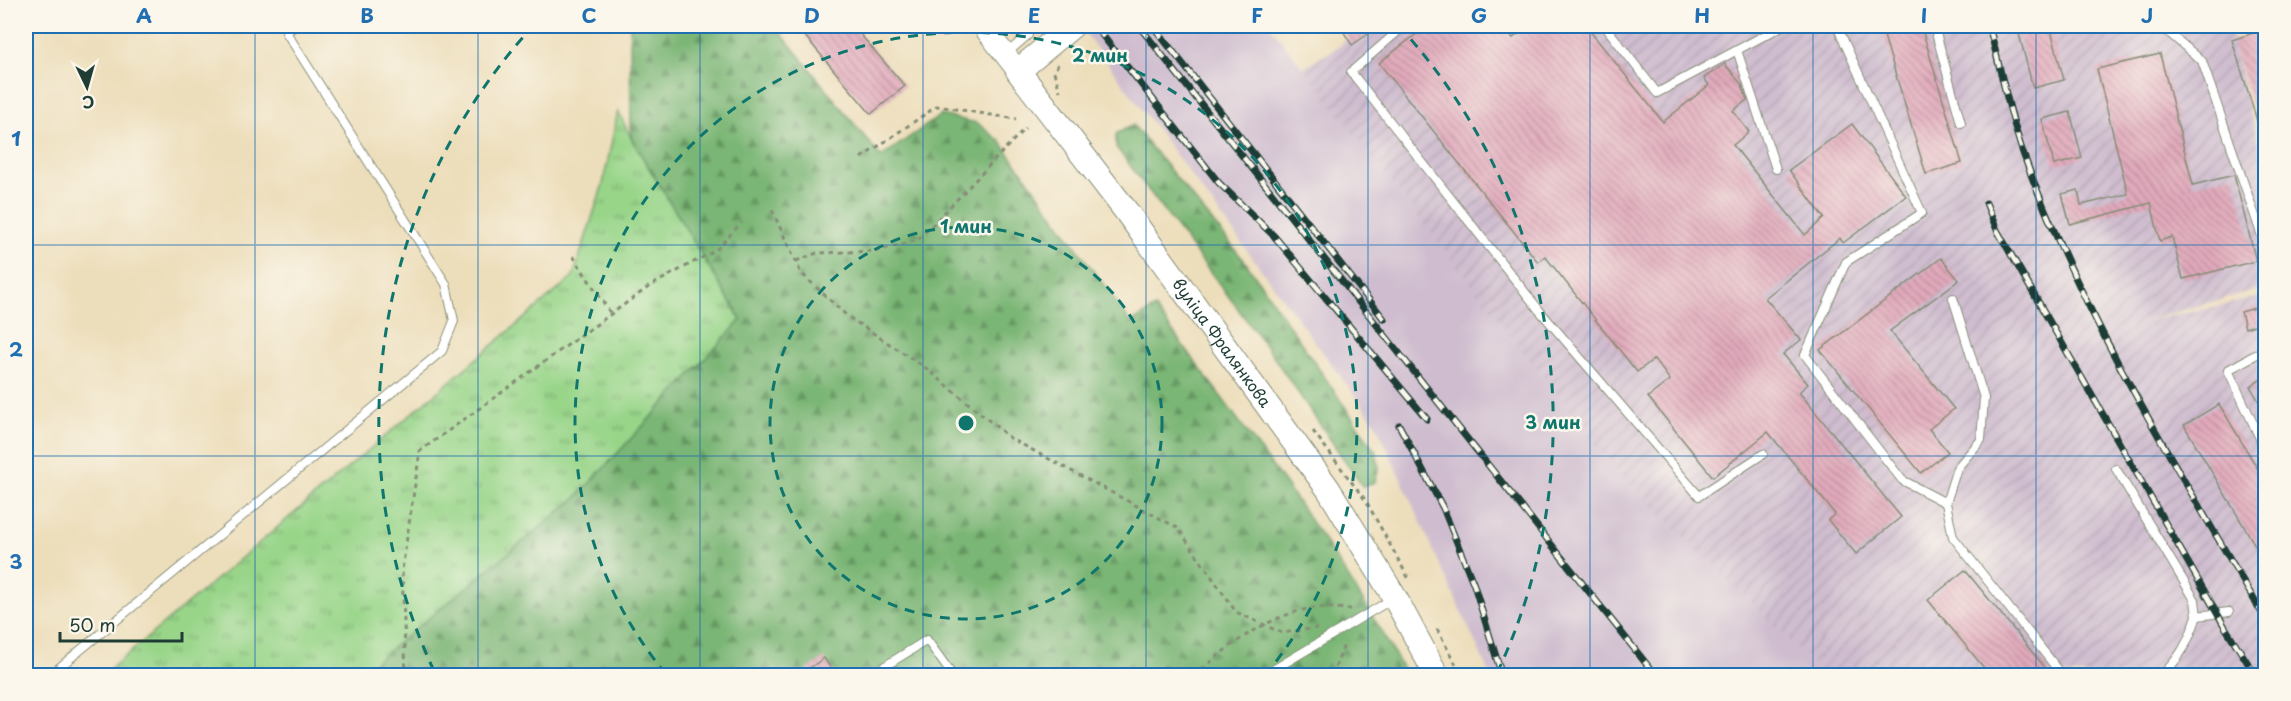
<svg xmlns="http://www.w3.org/2000/svg" width="2291" height="701" viewBox="0 0 2291 701" font-family="'Playpen Sans',sans-serif">
<style>
.industrial{fill:url(#industrial-furrows)}
.railway{fill:#cfbdcf}
.grass{fill:url(#grass-tufts);stroke:#5c895e;stroke-width:1.5}
.forest{fill:url(#forest-firs);stroke:#4c7a54;stroke-width:1.5}
.building{fill:url(#building-back-hatch)}
.lines{fill:none;stroke-linecap:round;stroke-linejoin:round}
.service-casing{stroke:#868e78;stroke-width:10}
.tertiary-casing{stroke:#868e78;stroke-width:23}
.secondary-casing{stroke:#868e78;stroke-width:26}
.path{stroke:#868e78;stroke-width:3;stroke-dasharray:4.5 4.5;stroke-linecap:butt}
.service{stroke:#fff;stroke-width:8}
.tertiary{stroke:#fff;stroke-width:21}
.secondary{stroke:#fff;stroke-width:24}
.rail-casing{stroke:#1f3d34;stroke-width:7}
.rail{stroke:#fbf7ec;stroke-width:4.5;stroke-dasharray:14;stroke-linecap:butt}
.grid{fill:none;stroke:#1f6fb2;stroke-width:1.5;stroke-opacity:0.55}
.ring{fill:none;stroke:#0f766e;stroke-width:3;stroke-dasharray:10 8}
.labels{text-anchor:middle;stroke-width:5;stroke-linejoin:round;paint-order:stroke}
.street-label{font-size:16px;fill:#1f3d34;stroke:#fbf7ec}
.centre{fill:#0f766e;stroke:#fbf7ec;stroke-width:3}
.ring-label{font-size:18px;text-anchor:middle;font-weight:bold;fill:#0f766e;stroke:#fbf7ec;stroke-width:5;stroke-linejoin:round;paint-order:stroke}
.neatline{fill:none;stroke:#1f6fb2;stroke-width:2}
.grid-label{font-size:20px;text-anchor:middle;font-weight:bold;fill:#1f6fb2}
</style>
<defs>
<pattern id="industrial-furrows" width="10" height="10" patternUnits="userSpaceOnUse" patternTransform="scale(1.5)"><rect width="10" height="10" fill="#cfbdcf"/><path d="M-1 1l2-2M0 10L10 0M9 11l2-2" fill="none" stroke="#b1a3b2"/></pattern>
<pattern id="grass-tufts" width="24" height="20" patternUnits="userSpaceOnUse" patternTransform="scale(1.5)"><rect width="24" height="20" fill="#98d589"/><path d="M3 7l-1-3M5 7V3M7 7l1-3M15 17l-1-3M17 17v-4M19 17l1-3" fill="none" stroke="#7bae71"/></pattern>
<pattern id="forest-firs" width="22" height="20" patternUnits="userSpaceOnUse" patternTransform="scale(1.5)"><rect width="22" height="20" fill="#7ab675"/><path d="M5 1l3.5 6h-7zM16 11l3.5 6h-7z" fill="#639561"/></pattern>
<pattern id="building-back-hatch" width="6" height="6" patternUnits="userSpaceOnUse" patternTransform="scale(1.5)"><rect width="6" height="6" fill="#e2aabc"/><path d="M-1 5l2 2M0 0l6 6M5-1l2 2" fill="none" stroke="#b78c9a"/></pattern>
</defs>
<rect width="100%" height="100%" fill="#fbf7ec"/>
<filter id="ink" filterUnits="userSpaceOnUse"><feTurbulence type="fractalNoise" baseFrequency=".0167" numOctaves="2"/><feDisplacementMap in="SourceGraphic" scale="12" xChannelSelector="R" yChannelSelector="G"/><feConvolveMatrix kernelMatrix="1 2 1 2 8 2 1 2 1" color-interpolation-filters="sRGB"/></filter>
<filter id="wash" filterUnits="userSpaceOnUse"><feTurbulence type="fractalNoise" baseFrequency=".008" numOctaves="4" result="noise"/><feDisplacementMap in="SourceGraphic" scale="24" xChannelSelector="R" yChannelSelector="G"/><feGaussianBlur stdDeviation="1.35" result="paint"/><feColorMatrix in="noise" values="0 0 0 0 0 0 0 0 0 0 0 0 0 0 0 0 0 1.4 0 .05"/><feComposite in="paint" operator="in"/></filter>
<g filter="url(#wash)">
<rect width="100%" height="100%" fill="#eddebb"/>
<path class="industrial" d="M1358,26H2229L2265,171V287L2137,323L2265,296V675H1825L1614,477L1303,68L1340,46Z"/>
<path class="railway" d="M1080,26H1270L1617,471L1825,675L1513,676L1511,672L1490,675L1376,424Z"/>
<path class="grass" d="M618,111L631,138L742,320L576,498L364,675L102,676L573,277L603,184Z"/>
<g class="forest">
<path d="M630,26H775L881,157L941,115L977,123L1000,141L1131,323L1155,308C1243,427 1336,545 1406,675L358,676L576,498L741,320L631,138Z"/>
<path d="M1133,125L1247,264L1376,452L1379,468L1375,482L1363,487L1266,346L1116,147V134Z"/>
</g>
<g id="blocks">
<g class="building">
<path d="M817,26H853L905,86L871,114L805,36Z"/>
<path d="M1351,26H1380L1352,45L1343,31Z"/>
<path d="M1427,26H1502L1513,38L1529,26H1586L1663,122L1709,85L1704,78L1725,64L1742,85L1747,100L1733,111L1749,132L1733,145L1805,235L1824,218L1789,170L1852,124L1906,196L1843,243L1840,238L1765,298L1801,340L1783,354L1808,384L1799,392L1901,517L1856,554L1828,520L1835,514L1768,432L1713,477L1648,397L1670,380L1654,359L1637,372L1545,256L1538,262L1379,63Z"/>
<path d="M1881,26H1921L1962,163L1926,174Z"/>
<path d="M2017,26H2050L2064,80L2033,88Z"/>
<path d="M2265,29V137H2262L2232,40Z"/>
<path d="M2160,54L2193,185L2234,175L2256,261L2183,279L2172,237L2160,241L2151,203L2070,224L2062,194L2078,190L2081,205L2128,194L2097,69Z"/>
<path d="M2070,112L2082,158L2054,165L2042,119Z"/>
<path d="M1941,258L1959,280L1890,331L1954,409L1929,429L1948,452L1921,473L1820,350Z"/>
<path d="M2265,305V322L2245,328L2241,312Z"/>
<path d="M2265,377V412L2250,386Z"/>
<path d="M2219,404L2265,481V562L2184,425Z"/>
<path d="M1965,570L2051,675H1990L1928,600Z"/>
<path d="M824,658L836,675H800Z"/>
</g>
</g>
</g>
<g filter="url(#ink)">
<use href="#blocks" fill-opacity="0" stroke="#868e78" stroke-width="1.5"/>
<g class="lines">
<defs>
<g id="service">
<path d="M1404,26L1351,72L1539,310L1699,496L1763,454"/>
<path d="M1605,26L1657,93L1782,26"/>
<path d="M1837,26L1922,213L1846,262L1805,355L1902,480L1946,503"/>
<path d="M1934,26L1961,123"/>
<path d="M2161,26L2202,61L2266,248"/>
<path d="M1737,50L1776,169"/>
<path d="M1006,54L1028,35V26"/>
<path d="M1953,298L1984,398L1981,440L1957,468L1946,503L1953,537L2063,676"/>
<path d="M2266,349L2228,370L2266,451"/>
<path d="M2116,469L2195,600L2197,616L2229,612"/>
<path d="M49,676L442,351L454,321L446,284L286,32L295,26"/>
<path d="M879,676L877,671L927,640L953,676"/>
<path d="M1263,676L1394,598"/>
<path d="M2160,676C2180,660 2189,640 2197,616"/>
</g>
<path id="tertiary" d="M983,26L1018,71"/>
<g id="secondary">
<path id="s1" d="M1072,26L1018,71L1126,211L1329,490L1395,598L1437,676"/>
</g>
</defs>
<use href="#service" class="service-casing"/>
<use href="#tertiary" class="tertiary-casing"/>
<use href="#secondary" class="secondary-casing"/>
<g class="path">
<path d="M1058,64L1054,72L1060,91"/>
<path d="M861,158L937,106L1016,119"/>
<path d="M772,210L801,273L847,316L926,368L1010,438L1178,528L1236,612L1282,633L1317,628"/>
<path d="M573,256L611,314"/>
<path d="M796,261L817,253L876,251L918,240L1025,128"/>
<path d="M1313,431L1366,501L1410,581"/>
<path d="M1437,629L1462,676"/>
<path d="M406,676L402,570L420,451L650,286L716,250L742,222"/>
<path d="M1196,676C1225,646 1272,614 1313,608C1325,606 1339,609 1351,609"/>
<path d="M1332,676L1345,642"/>
</g>
<use href="#service" class="service"/>
<use href="#tertiary" class="tertiary"/>
<use href="#secondary" class="secondary"/>
<defs>
<g id="rail">
<path d="M1095,26L1219,183L1274,236L1427,419"/>
<path d="M1139,26L1656,676"/>
<path d="M1153,26L1384,319"/>
<path d="M1989,26C2000,67 2009,112 2023,153C2083,319 2177,468 2266,620"/>
<path d="M1986,203L1997,230L2225,627L2256,676"/>
<path d="M1399,425L1443,508L1474,585L1502,676"/>
</g>
</defs>
<use href="#rail" class="rail-casing"/>
<use href="#rail" class="rail"/>
</g>
</g>
<path class="grid" d="M255,26V676M478,26V676M700,26V676M923,26V676M1146,26V676M1368,26V676M1590,26V676M1813,26V676M2036,26V676M26,245H2266M26,456H2266"/>
<g class="ring">
<circle cx="966" cy="423" r="196"/>
<path d="M666 674A391 391 0 1 1 1266 674"/>
<path d="M434 671A587 587 0 0 1 533 26M1399 26A587 587 0 0 1 1498 671"/>
</g>
<g class="labels">
<g class="street-label">
<text dy="6" stroke="none"><textPath href="#s1" startOffset="410">вуліца Фралянкова</textPath></text>
</g>
</g>
<circle cx="966" cy="423" r="9" class="centre"/>
<g class="ring-label">
<text x="1100" y="62">2 мин</text>
<text x="966" y="233">1 мин</text>
<text x="1553" y="429">3 мин</text>
</g>
<rect width="2291" height="701" fill="none" stroke="#fbf7ec" stroke-width="66"/>
<g transform="translate(87 87) rotate(175)" stroke="#fbf7ec" stroke-width="4.5" paint-order="stroke">
<path d="M0-4.5L10 22L0 15L-10 22Z" fill="#1f3d34"/>
<text y="-9" font-size="16" font-weight="bold" text-anchor="middle" fill="#1f3d34">С</text>
</g>
<path d="M60 632v9h122v-9" fill="none" stroke="#1f3d34" stroke-width="3"/>
<text x="69" y="632" font-size="18" fill="#1f3d34" stroke="#fbf7ec" stroke-width="4.5" paint-order="stroke">50 m</text>
<rect x="33" y="33" width="2225" height="635" class="neatline"/>
<g class="grid-label">
<text x="144" y="23">A</text>
<text x="367" y="23">B</text>
<text x="589" y="23">C</text>
<text x="812" y="23">D</text>
<text x="1034" y="23">E</text>
<text x="1257" y="23">F</text>
<text x="1479" y="23">G</text>
<text x="1702" y="23">H</text>
<text x="1924" y="23">I</text>
<text x="2147" y="23">J</text>
<text x="16" y="146">1</text>
<text x="16" y="357">2</text>
<text x="16" y="569">3</text>
</g>
</svg>
